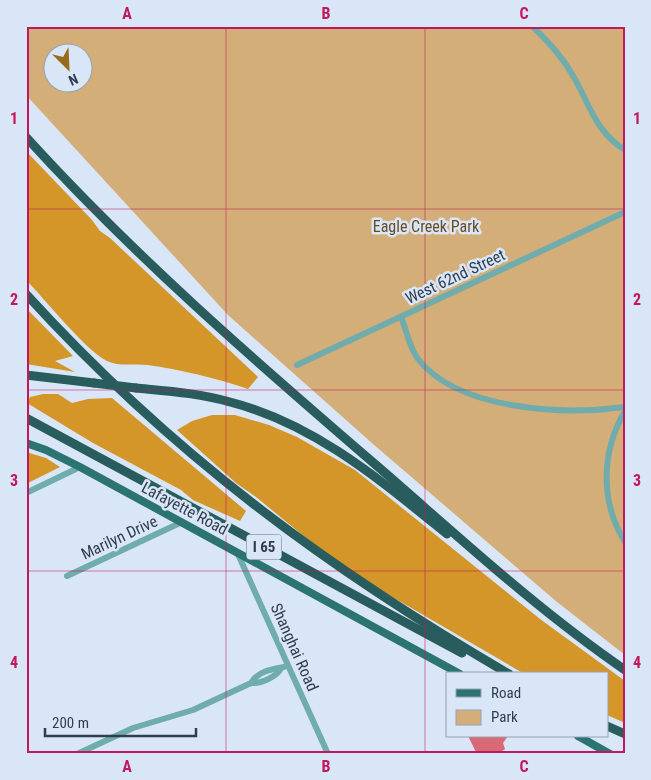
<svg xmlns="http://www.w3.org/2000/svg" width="651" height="780" viewBox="0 0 651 780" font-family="'Roboto Condensed',sans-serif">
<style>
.green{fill:#d4ae78;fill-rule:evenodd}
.forest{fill:#d49529}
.water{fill:#d86a75}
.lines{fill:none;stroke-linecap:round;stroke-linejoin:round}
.minor{stroke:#70acac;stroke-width:6}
.major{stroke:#2c7474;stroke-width:8}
.highway{stroke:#295d5d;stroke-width:9}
.highway-bridge{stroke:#295d5d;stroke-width:9}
.grid{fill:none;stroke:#c2185b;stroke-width:1;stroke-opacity:0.55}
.labels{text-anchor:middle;stroke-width:5;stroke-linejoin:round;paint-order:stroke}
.shield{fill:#d9e6f7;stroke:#637081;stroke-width:1}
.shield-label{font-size:15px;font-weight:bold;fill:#303d4e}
.park-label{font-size:16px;fill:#674c23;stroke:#d9e6f7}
.street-label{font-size:16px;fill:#303d4e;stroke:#d9e6f7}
.neatline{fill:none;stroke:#c2185b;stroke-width:2}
.grid-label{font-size:16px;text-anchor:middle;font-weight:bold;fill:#c2185b}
</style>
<rect width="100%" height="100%" fill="#d9e6f7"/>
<path class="green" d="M26,26H625V655L557,602L373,444L228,315L26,95ZM52,52H82V82H52Z"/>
<g class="forest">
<path d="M26,151L92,220L100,231L110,238L258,377L248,389C216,378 182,370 148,365C135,363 119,367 107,361C85,350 45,299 26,280Z"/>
<path d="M26,308L73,356L55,361L75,372L26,364Z"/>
<path d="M43,394H58L72,403L88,399L112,398L246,511L240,521L193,500L181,490L93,443L27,403L30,397Z"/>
<path d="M212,415H235L269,425L297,437L355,470L540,619L625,681V723L607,715V674L521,672L377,588L316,546L256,497L236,483L177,430L192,421Z"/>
<path d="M26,452L46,458L60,467L26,484Z"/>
</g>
<path class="water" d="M468,736H508L503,743L505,749L498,754H477Z"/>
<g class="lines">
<g class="minor">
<path d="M532,26C547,40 561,55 572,74C589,102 595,132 625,150"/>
<path d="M401,317C407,331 409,347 418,359C459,411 565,415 625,407"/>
<path d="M297,365L625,212"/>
<path d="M625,411C601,452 600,502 625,542"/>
<path d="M26,493L80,467"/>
<path d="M237,552L328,754"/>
<path d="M67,576L182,522"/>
<path d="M251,683C258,671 272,669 284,667"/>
<path d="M77,754L133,728L193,710L251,683C260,684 277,677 281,668"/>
<path d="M433,754H442"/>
</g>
<g class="major">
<path d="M26,443L46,450L80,467L460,674"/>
<path d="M578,736L610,754"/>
</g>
<g class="highway">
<path d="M26,137C134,256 254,360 376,465C457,535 536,609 625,670"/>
<path d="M26,294C170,452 325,567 509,674"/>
<path d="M26,375L94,383"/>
<path d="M136,388C167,391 199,393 230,402C315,424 380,480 447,534"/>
<path d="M26,418L462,653"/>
<path d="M607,726L625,734"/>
</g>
<path class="highway-bridge" d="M94,383L136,388"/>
</g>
<path class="grid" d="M226,26V754M425,26V754M26,209H625M26,390H625M26,571H625"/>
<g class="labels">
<rect class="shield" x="246.5" y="534.5" width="35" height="25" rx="4"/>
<g class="shield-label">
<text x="264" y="552">I 65</text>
</g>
<g class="park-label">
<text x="426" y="232">Eagle Creek Park</text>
</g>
<g class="street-label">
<text transform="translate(455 276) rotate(-25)" y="6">West 62nd Street</text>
<text transform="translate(185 508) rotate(28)" y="6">Lafayette Road</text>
<text transform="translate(119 537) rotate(-25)" y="6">Marilyn Drive</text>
<text transform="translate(295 647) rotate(66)" y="6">Shanghai Road</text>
</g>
</g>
<rect width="651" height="780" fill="none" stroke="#d9e6f7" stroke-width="55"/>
<rect x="446" y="672" width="162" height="65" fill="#d9e6f7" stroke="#95a2b3"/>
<rect x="456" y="689" width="25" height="8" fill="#2c7474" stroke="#95a2b3"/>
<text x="491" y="698" font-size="15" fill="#303d4e">Road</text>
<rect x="456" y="710" width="25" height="15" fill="#d4ae78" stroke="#95a2b3"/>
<text x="491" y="722" font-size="15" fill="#303d4e">Park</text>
<g transform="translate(68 68) rotate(156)"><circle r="24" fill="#d9e6f7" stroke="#95a2b3"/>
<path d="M0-4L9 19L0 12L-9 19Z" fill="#986a1a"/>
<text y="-8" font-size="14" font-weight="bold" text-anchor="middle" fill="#303d4e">N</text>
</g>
<path d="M45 728v8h151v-8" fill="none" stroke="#303d4e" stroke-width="2.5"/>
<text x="52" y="728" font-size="15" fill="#303d4e" stroke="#d9e6f7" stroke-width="4" paint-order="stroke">200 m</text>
<rect x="28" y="28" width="596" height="724" class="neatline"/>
<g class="grid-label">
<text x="127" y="19">A</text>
<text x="326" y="19">B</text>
<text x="524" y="19">C</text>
<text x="14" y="124">1</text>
<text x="637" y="124">1</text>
<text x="14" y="305">2</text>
<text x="637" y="305">2</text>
<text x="14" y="486">3</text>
<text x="637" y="486">3</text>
<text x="14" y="668">4</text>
<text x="637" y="668">4</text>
<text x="127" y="772">A</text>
<text x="326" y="772">B</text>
<text x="524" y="772">C</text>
</g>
</svg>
